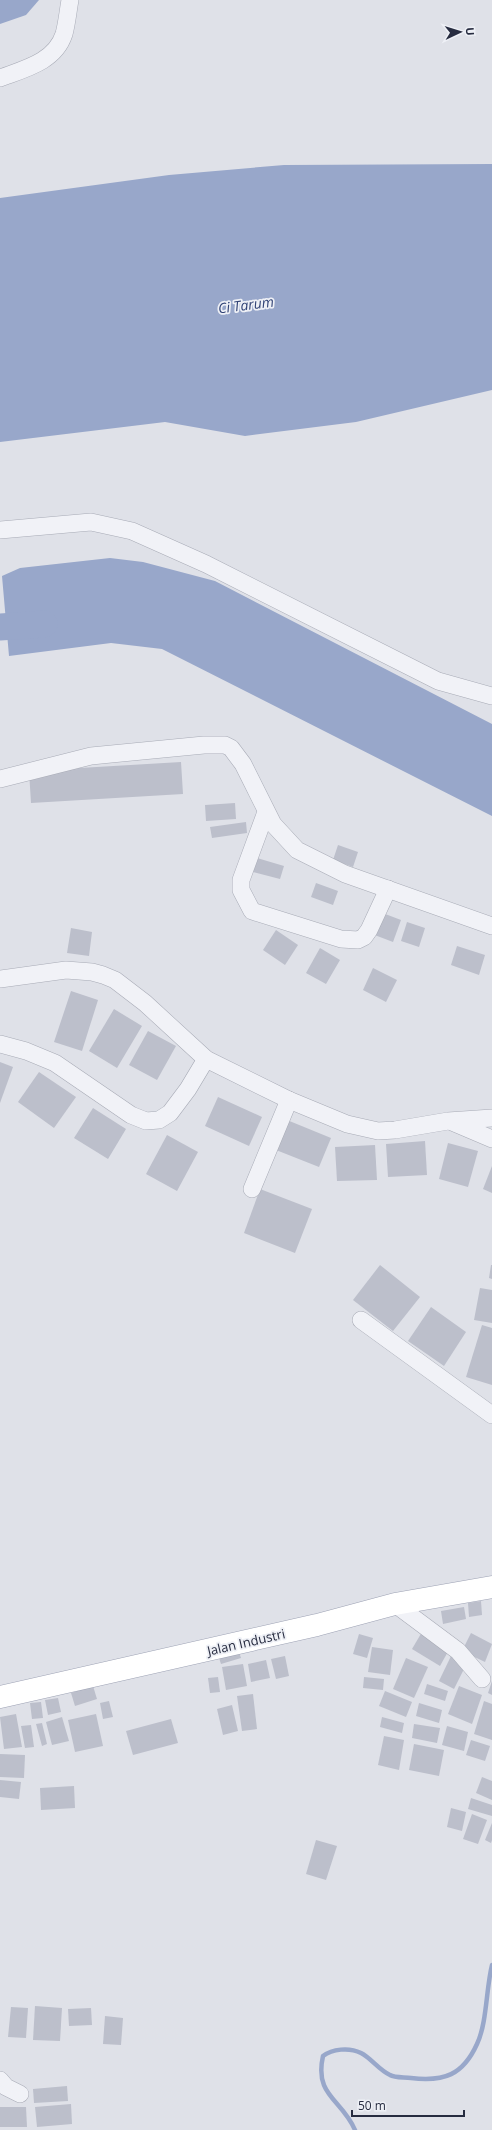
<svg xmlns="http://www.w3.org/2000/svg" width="492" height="2130" viewBox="0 0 492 2130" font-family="'Open Sans',sans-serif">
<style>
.water{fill:#98a7ca}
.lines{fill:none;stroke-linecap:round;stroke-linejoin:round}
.stream{stroke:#98a7ca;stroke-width:4.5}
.river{stroke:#98a7ca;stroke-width:27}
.building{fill:#bcbfcb}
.minor-casing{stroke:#a8abb6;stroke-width:18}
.primary-casing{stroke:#9da2b4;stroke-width:23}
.minor{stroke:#f1f2f7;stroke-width:17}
.primary{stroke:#fff;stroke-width:22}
.labels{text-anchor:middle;stroke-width:3.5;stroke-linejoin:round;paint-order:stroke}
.street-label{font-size:13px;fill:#272c40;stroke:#eef0f6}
.water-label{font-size:14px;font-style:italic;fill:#304275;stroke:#eef0f6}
</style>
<rect width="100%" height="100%" fill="#dfe1e8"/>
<g class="water">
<path d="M0,0H39L26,15L0,24Z"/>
<path d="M492,164V390L356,422L245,436L165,422L0,442V198L169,175L284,165Z"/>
<path d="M110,558L143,562L215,581L492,724V816L162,649L111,643L9,656L2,576L20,568Z"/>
</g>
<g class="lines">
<path class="stream" d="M355,2130C342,2099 314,2096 323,2056C332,2049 349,2047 361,2053C371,2058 379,2070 390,2075C395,2078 404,2077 411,2078C444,2082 463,2075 477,2044C487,2023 486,1989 492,1965"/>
<path class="river" d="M0,627L44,624"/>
</g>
<g class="building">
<path d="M181,762L183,794L31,803L29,771Z"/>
<path d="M235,803L236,819L206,821L205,805Z"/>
<path d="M246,822L247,833L212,838L210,827Z"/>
<path d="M338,845L358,852L353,867L333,860Z"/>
<path d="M257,858L284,866L280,879L253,872Z"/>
<path d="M316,883L338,891L333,905L311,897Z"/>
<path d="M380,912L401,920L393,942L372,934Z"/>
<path d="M407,922L425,928L419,947L401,941Z"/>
<path d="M71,928L92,932L89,956L67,953Z"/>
<path d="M276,930L298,945L285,965L263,950Z"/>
<path d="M457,946L485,955L479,975L451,965Z"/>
<path d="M320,948L340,960L326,984L306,973Z"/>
<path d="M373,968L397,980L386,1002L363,990Z"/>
<path d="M71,991L98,1000L82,1051L54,1042Z"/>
<path d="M114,1009L142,1026L117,1068L89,1051Z"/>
<path d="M148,1031L176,1046L157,1080L129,1065Z"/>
<path d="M0,1062L13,1067L0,1103Z"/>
<path d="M39,1072L76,1097L54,1128L18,1102Z"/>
<path d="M218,1097L262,1117L249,1146L205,1126Z"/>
<path d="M93,1108L126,1129L108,1159L74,1138Z"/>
<path d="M287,1120L331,1138L319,1167L276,1150Z"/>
<path d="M167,1135L198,1152L177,1191L146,1174Z"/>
<path d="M425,1141L427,1175L388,1177L386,1144Z"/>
<path d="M448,1143L478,1151L468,1187L439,1179Z"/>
<path d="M375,1145L377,1180L337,1181L335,1147Z"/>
<path d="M492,1166V1193L483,1189Z"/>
<path d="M260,1189L312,1209L295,1253L244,1233Z"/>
<path d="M380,1265L420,1297L393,1331L353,1300Z"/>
<path d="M491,1265H492V1279L489,1278Z"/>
<path d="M480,1288L492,1290V1323L474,1320Z"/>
<path d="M431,1307L466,1332L444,1366L408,1341Z"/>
<path d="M482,1325L492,1328V1385L466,1377Z"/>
<path d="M481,1601L482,1615L469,1617L468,1603Z"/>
<path d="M464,1607L466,1619L443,1624L441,1611Z"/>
<path d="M422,1632L450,1648L440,1666L412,1649Z"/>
<path d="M471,1633L492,1644L485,1662L462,1651Z"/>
<path d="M359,1634L373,1638L367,1658L353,1654Z"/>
<path d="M372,1647L393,1650L390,1675L368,1672Z"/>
<path d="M239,1652L241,1658L221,1664L219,1658Z"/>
<path d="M285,1656L289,1676L276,1679L271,1659Z"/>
<path d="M451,1656L467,1663L454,1689L439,1681Z"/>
<path d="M406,1658L428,1667L414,1698L393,1689Z"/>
<path d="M266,1660L270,1678L251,1682L248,1664Z"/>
<path d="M243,1664L247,1686L226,1690L222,1667Z"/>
<path d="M218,1677L220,1692L210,1693L208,1678Z"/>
<path d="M364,1677L384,1679L383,1690L363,1688Z"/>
<path d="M492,1681V1695L488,1693Z"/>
<path d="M427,1684L448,1691L445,1701L424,1694Z"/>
<path d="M93,1686L97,1699L75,1706L71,1693Z"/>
<path d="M459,1686L482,1695L472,1724L448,1714Z"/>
<path d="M385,1691L412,1702L406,1717L379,1706Z"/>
<path d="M253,1694L257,1729L242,1731L237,1696Z"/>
<path d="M58,1698L61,1712L48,1715L45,1700Z"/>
<path d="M109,1701L113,1717L103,1719L100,1703Z"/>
<path d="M484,1701L492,1704V1740L474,1734Z"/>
<path d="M41,1702L43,1718L32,1719L30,1703Z"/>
<path d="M419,1703L442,1710L439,1723L416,1716Z"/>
<path d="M232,1705L238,1731L223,1735L217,1709Z"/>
<path d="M16,1714L22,1747L4,1749L0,1717Z"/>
<path d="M96,1714L103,1746L75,1752L68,1720Z"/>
<path d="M62,1717L69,1741L52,1745L46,1722Z"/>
<path d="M382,1717L404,1723L402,1733L380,1727Z"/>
<path d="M171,1719L178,1743L133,1755L126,1731Z"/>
<path d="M42,1723L47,1744L42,1746L36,1724Z"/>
<path d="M414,1724L440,1728L437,1743L412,1738Z"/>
<path d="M31,1725L34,1747L25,1748L21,1726Z"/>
<path d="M447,1726L468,1732L464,1751L442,1745Z"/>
<path d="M384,1736L404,1740L399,1770L378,1765Z"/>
<path d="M471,1740L490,1746L485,1761L466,1755Z"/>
<path d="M414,1744L444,1750L439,1776L409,1770Z"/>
<path d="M0,1754L25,1755L24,1778L0,1777Z"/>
<path d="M482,1777L492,1781V1800L476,1793Z"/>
<path d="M0,1780L21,1782L19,1799L0,1797Z"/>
<path d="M74,1786L75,1808L41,1810L40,1788Z"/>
<path d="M471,1798L492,1805V1816L468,1809Z"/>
<path d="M451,1808L466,1812L462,1831L447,1827Z"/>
<path d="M472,1814L487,1820L478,1844L463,1839Z"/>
<path d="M492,1823V1840L491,1843L485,1840Z"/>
<path d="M316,1840L337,1846L326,1880L306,1874Z"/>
<path d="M35,2006L62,2008L60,2041L33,2040Z"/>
<path d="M11,2007L28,2008L26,2038L8,2037Z"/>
<path d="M91,2008L92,2025L69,2026L68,2009Z"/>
<path d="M105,2016L123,2018L121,2045L103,2044Z"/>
<path d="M67,2086L68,2101L34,2103L33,2089Z"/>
<path d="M71,2104L72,2124L37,2127L35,2107Z"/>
<path d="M0,2107H26L27,2127H0Z"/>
</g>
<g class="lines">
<defs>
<g id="minor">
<path d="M0,78C24,69 55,62 64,34C67,23 68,11 70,0"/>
<path d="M0,530L91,522L132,531L206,564L438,681L492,696"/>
<path d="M0,779L91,756L204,745H225L231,748L243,764L273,824L297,850L345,874L492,926"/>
<path d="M266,812L241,880V890L252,911L341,939L358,940L364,937L369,930L388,889"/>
<path d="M0,979L66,970L92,972L103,975L115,980L145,1003L206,1059L289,1100L347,1124L378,1131L395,1130L448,1121L492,1118"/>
<path d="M0,1044L26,1051L55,1063L131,1115L146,1121L159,1120L170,1113L188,1089L206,1059"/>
<path d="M452,1122L492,1139"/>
<path d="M252,1189L289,1100"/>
<path d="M361,1320L492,1415"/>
<path d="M395,1604L458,1651L482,1679"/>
<path d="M0,2080L6,2087L20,2094"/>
</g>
<path id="primary" d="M0,1697L317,1625L395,1604L492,1587"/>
</defs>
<use href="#minor" class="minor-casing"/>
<use href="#primary" class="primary-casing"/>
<use href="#minor" class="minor"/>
<use href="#primary" class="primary"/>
</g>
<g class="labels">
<g class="street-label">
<text transform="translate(246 1642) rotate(-13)" y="5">Jalan Industri</text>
</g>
<g class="water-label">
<text transform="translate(246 305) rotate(-7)" y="5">Ci Tarum</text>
</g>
</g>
<g transform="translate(460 32) rotate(86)" stroke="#eef0f6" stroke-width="3" paint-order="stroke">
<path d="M0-3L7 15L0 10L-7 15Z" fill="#272c40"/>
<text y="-6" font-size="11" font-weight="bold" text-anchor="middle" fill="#272c40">U</text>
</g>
<path d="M352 2110v6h112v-6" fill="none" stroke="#272c40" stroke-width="2"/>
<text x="358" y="2110" font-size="12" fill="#272c40" stroke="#eef0f6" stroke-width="3" paint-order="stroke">50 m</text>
</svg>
